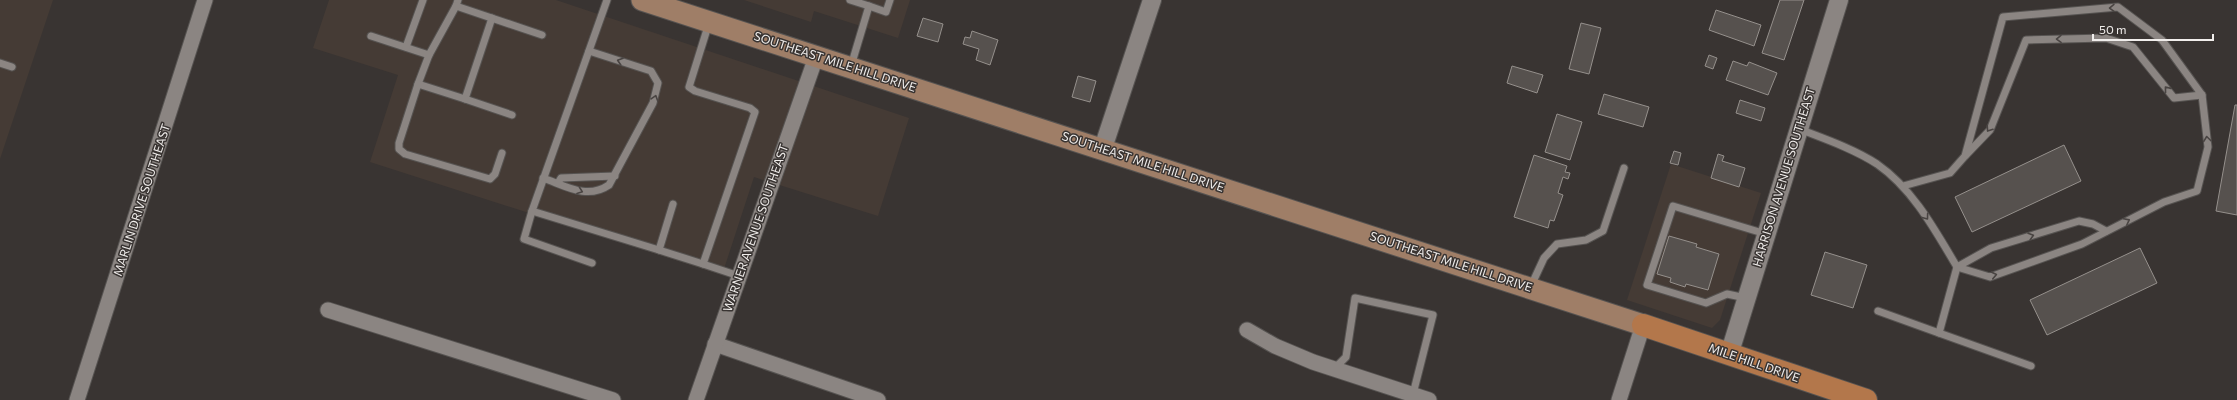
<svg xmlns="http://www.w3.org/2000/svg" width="2237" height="400" viewBox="0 0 2237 400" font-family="Commissioner,sans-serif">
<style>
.built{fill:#453b35}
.building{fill:#56514e;stroke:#95908c}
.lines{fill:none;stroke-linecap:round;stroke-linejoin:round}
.service-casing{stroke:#565351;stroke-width:9}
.minor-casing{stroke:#565351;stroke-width:17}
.tertiary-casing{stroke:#565351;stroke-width:20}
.secondary-casing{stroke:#565351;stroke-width:23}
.primary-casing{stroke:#565351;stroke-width:24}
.service{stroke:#8b8582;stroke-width:7}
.minor{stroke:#8b8582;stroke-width:15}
.tertiary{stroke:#8b8582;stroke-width:18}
.secondary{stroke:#9f7e67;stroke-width:21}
.primary{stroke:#b3774b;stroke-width:22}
.oneway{stroke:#494442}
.labels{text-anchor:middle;stroke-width:3;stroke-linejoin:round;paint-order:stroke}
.street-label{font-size:12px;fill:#f1eeec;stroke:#393432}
</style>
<rect width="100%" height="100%" fill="#393432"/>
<g class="built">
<path d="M0,0H53L0,159Z"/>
<path d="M329,0H556L909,118L878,216L754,177L722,275L370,162L398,75L313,48Z"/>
<path d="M744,0H910L898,38L814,11L811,22Z"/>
<path d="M1671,164L1761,193L1720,320L1712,328L1627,300Z"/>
</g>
<g class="building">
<path d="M1780,0H1804L1784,60L1762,53Z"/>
<path d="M1716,10L1761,25L1754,46L1709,30Z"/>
<path d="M923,18L943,24L938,42L917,36Z"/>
<path d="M1581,23L1601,28L1589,74L1569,69Z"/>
<path d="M972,31L998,40L990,65L976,60L979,49L963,44L965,37L970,38Z"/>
<path d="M1709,55L1717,58L1713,69L1705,66Z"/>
<path d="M1733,61L1747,66L1749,62L1777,73L1768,95L1726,80Z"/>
<path d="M1512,66L1543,75L1537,93L1507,83Z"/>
<path d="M1078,76L1096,81L1090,102L1072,97Z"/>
<path d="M1604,94L1649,107L1643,127L1598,114Z"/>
<path d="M1740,100L1765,108L1761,121L1736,113Z"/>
<path d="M2235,105H2237V215L2216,211Z"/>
<path d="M1557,114L1582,122L1570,160L1545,152Z"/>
<path d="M2064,145L2081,181L1972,232L1955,197Z"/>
<path d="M1674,151L1681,153L1678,165L1670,163Z"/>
<path d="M1718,154L1724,156L1722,161L1745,168L1739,187L1711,178Z"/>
<path d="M1534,155L1567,166L1565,172L1570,173L1568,179L1563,177L1558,193L1563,195L1554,221L1550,220L1548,228L1514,217Z"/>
<path d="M1669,236L1697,244L1696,247L1719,254L1708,290L1686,284L1685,287L1670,282L1671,278L1657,274Z"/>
<path d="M2140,248L2157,283L2047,335L2030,300Z"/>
<path d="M1825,252L1867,265L1853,308L1811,295Z"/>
</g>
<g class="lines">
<defs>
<g id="service">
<path d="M458,0L456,6L542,35"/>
<path d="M607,0L532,211L659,250"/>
<path d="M850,0L869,6L851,66"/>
<path d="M869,6L886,12L890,0"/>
<path d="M492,18L465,99L512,115"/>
<path d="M709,23L689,87L695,91L750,108L755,112L703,264L739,276"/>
<path d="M371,36L429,55L456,6"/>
<path d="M406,47L423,0"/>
<path d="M0,63L12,67"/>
<path d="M418,84L429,55"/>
<path d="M465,99L418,84L399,143V149L405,154L490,179L495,174L502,153"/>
<path d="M1799,129C1825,139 1854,149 1877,164C1913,189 1935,230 1957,267L1990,277L2082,244L2164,202L2197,191L2208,147L2202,95L2162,40L2118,7L2003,17L1965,156L1950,173L1903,186"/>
<path d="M1966,155L1990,130L2026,40L2106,38L2133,47L2174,98L2202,95"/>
<path d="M543,178C566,186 587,200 609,185L653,103L658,83L651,71L589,51"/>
<path d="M558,183L561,178L615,176"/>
<path d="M673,204L659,250L703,264"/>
<path d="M532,211L524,239L592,263"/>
<path d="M1531,286L1544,258L1557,244L1586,240L1603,231L1624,168"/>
<path d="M1746,298L1727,294L1706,303L1647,285L1673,206L1766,234"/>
<path d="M1878,311L1939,333"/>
<path d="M2031,366L1939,333L1957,267L1991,248L2079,221L2093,224L2106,231"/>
<path d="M1334,369L1346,357L1355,298L1433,315L1413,394"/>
</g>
<g id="minor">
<path d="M328,310L613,400"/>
<path d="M1247,330L1275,346L1313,362L1429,400"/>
<path d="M715,344L878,400"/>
<path d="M77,400L205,0"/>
<path d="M696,400L816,57"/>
<path d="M1619,400L1643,325"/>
</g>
<g id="tertiary">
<path d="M1103,148L1152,0"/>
<path d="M1729,355L1839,0"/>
</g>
<path id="secondary" d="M642,0L1643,325"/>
<path id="primary" d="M1643,325L1866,400"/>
</defs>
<use href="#service" class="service-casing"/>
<use href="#minor" class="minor-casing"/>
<use href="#tertiary" class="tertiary-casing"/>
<use href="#secondary" class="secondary-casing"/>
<use href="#primary" class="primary-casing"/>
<use href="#service" class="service"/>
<use href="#minor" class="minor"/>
<use href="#tertiary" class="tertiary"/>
<use href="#secondary" class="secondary"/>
<use href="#primary" class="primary"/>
</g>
<defs><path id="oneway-chevron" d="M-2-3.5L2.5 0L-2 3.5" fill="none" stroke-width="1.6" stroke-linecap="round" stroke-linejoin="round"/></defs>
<g class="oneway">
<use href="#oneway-chevron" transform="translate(2112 8) rotate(179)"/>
<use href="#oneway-chevron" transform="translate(2059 39) rotate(179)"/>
<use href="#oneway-chevron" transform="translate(620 61) rotate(-162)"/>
<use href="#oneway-chevron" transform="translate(2167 89) rotate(-129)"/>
<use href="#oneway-chevron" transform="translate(655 98) rotate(-72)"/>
<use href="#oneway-chevron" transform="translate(1989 129) rotate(124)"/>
<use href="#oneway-chevron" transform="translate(2207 139) rotate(-97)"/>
<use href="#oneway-chevron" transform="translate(580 191) rotate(20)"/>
<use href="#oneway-chevron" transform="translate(1926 217) rotate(54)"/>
<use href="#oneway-chevron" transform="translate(2127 221) rotate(-27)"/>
<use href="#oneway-chevron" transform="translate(2031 236) rotate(-17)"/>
<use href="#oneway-chevron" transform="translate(1994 275) rotate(-13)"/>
</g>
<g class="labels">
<g class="street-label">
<text transform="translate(835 62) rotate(18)" y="4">SOUTHEAST MILE HILL DRIVE</text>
<text transform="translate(1143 162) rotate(18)" y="4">SOUTHEAST MILE HILL DRIVE</text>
<text transform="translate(1784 177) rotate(-73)" y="4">HARRISON AVENUE SOUTHEAST</text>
<text transform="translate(142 200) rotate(-72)" y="4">MARLIN DRIVE SOUTHEAST</text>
<text transform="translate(756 228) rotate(-71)" y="4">WARNER AVENUE SOUTHEAST</text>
<text transform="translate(1451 262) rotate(18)" y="4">SOUTHEAST MILE HILL DRIVE</text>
<text transform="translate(1754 363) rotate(19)" y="4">MILE HILL DRIVE</text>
</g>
</g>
<path d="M2093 34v6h120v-6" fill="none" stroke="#f1eeec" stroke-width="2"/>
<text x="2099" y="34" font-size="12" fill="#f1eeec" stroke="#393432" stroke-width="3" paint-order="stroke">50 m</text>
</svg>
